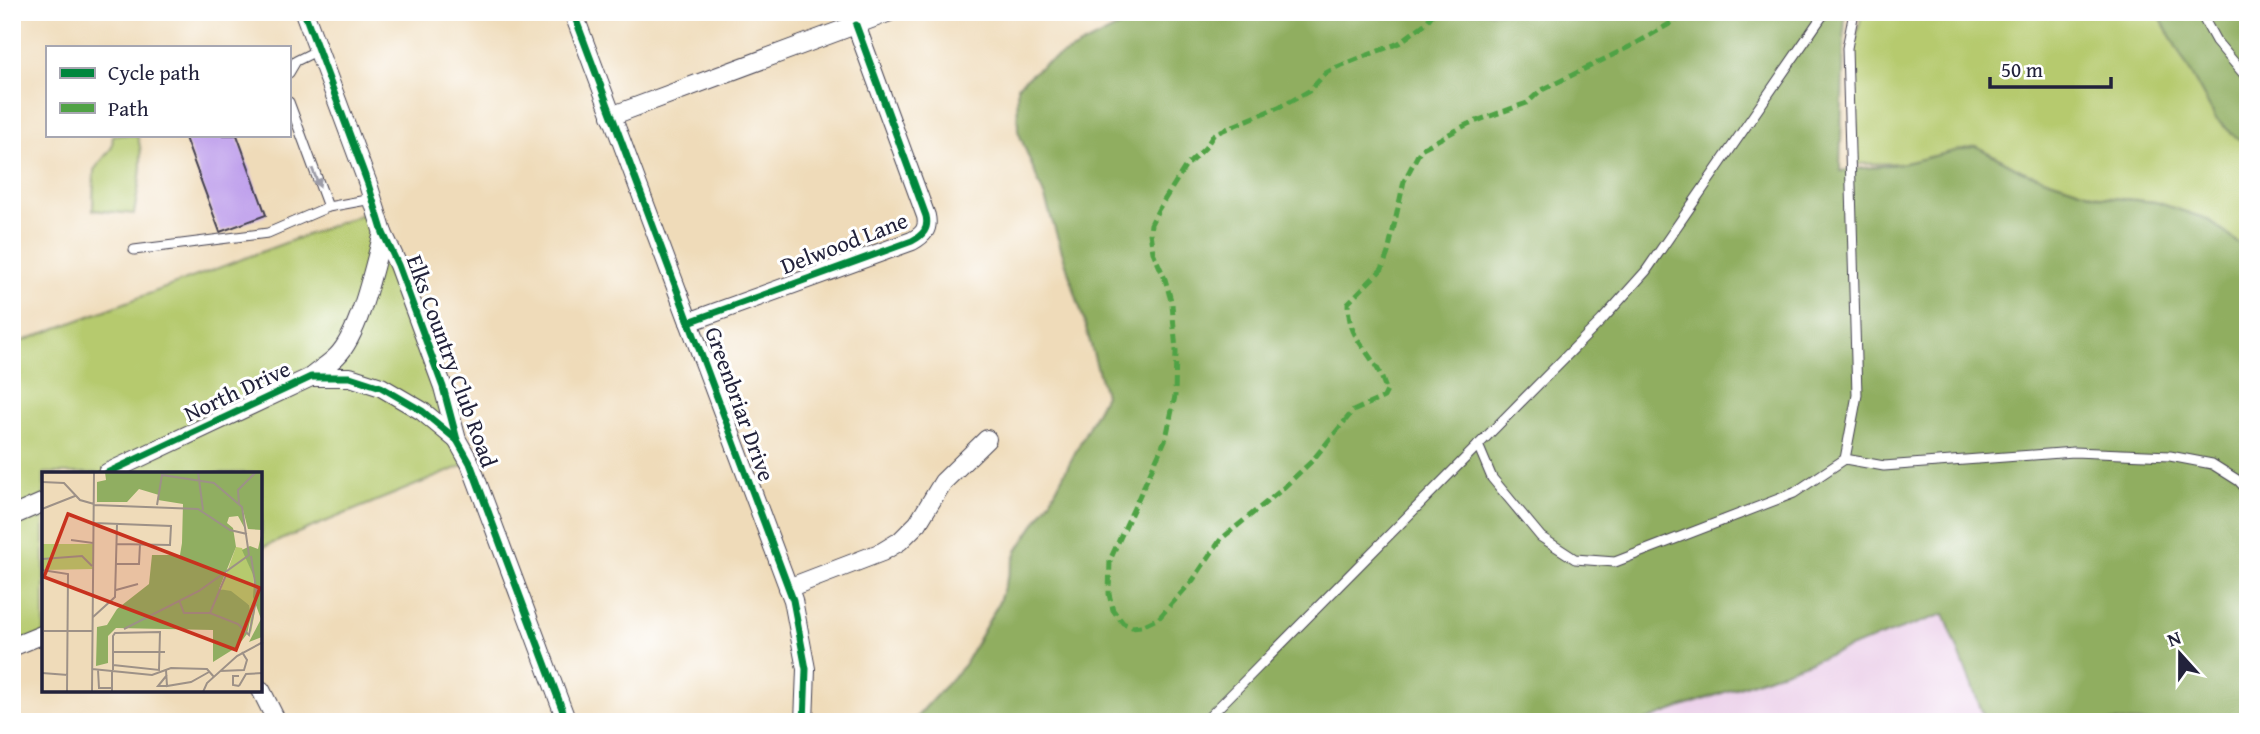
<svg xmlns="http://www.w3.org/2000/svg" width="2260" height="734" viewBox="0 0 2260 734" font-family="'Gentium Book Plus',serif">
<style>
.built{fill:#ecd1ea}
.green{fill:#b6ca6e;stroke:#6c7654;stroke-width:2}
.forest{fill:#90ae61;stroke:#59684e;stroke-width:2}
.building{fill:#c0a1ec}
.lines{fill:none;stroke-linecap:round;stroke-linejoin:round}
.service-casing{stroke:#413e4e;stroke-width:11}
.minor-casing{stroke:#413e4e;stroke-width:20}
.service{stroke:#fff;stroke-width:9}
.minor{stroke:#fff;stroke-width:18}
.quiet{stroke:#50a245;stroke-width:5;stroke-dasharray:10 5;stroke-linecap:butt}
.cycleway-casing{stroke:#fff;stroke-width:11}
.cycleway{stroke:#00873e;stroke-width:7}
.oneway{fill:#9c9ca7}
.labels{text-anchor:middle;stroke-width:6;stroke-linejoin:round;paint-order:stroke}
.street-label{font-size:23px;fill:#22223b;stroke:#fff}
.inset-road{fill:none;stroke:#9d9187;stroke-width:2}
.view{fill:#c8321e;fill-opacity:0.15;stroke:#c8321e;stroke-width:3.5}
.inset-edge{fill:none;stroke:#22223b;stroke-width:3.5}
</style>
<rect width="100%" height="100%" fill="#fff"/>
<filter id="ink" filterUnits="userSpaceOnUse"><feTurbulence type="fractalNoise" baseFrequency=".0143" numOctaves="2"/><feDisplacementMap in="SourceGraphic" scale="14" xChannelSelector="R" yChannelSelector="G"/><feConvolveMatrix kernelMatrix="1 2 1 2 8 2 1 2 1" color-interpolation-filters="sRGB"/></filter>
<filter id="wash" filterUnits="userSpaceOnUse"><feTurbulence type="fractalNoise" baseFrequency=".00686" numOctaves="4" result="noise"/><feDisplacementMap in="SourceGraphic" scale="28" xChannelSelector="R" yChannelSelector="G"/><feGaussianBlur stdDeviation="1.57" result="paint"/><feColorMatrix in="noise" values="0 0 0 0 0 0 0 0 0 0 0 0 0 0 0 0 0 1.4 0 .05"/><feComposite in="paint" operator="in"/></filter>
<g filter="url(#wash)">
<rect width="100%" height="100%" fill="#efdbb9"/>
<path class="built" d="M1944,613L1986,722H1641Z"/>
<g class="green">
<path d="M1862,12H2157L2216,118L2248,148V254L2245,248L2156,202L2102,197L2022,171L1976,146L1905,163L1857,164L1855,45Z"/>
<path d="M113,135H137C146,160 138,188 134,214L93,210L94,170L112,147Z"/>
<path d="M376,209L470,463L261,548V473H44V634L12,647V345Z"/>
</g>
<g class="forest">
<path d="M1148,12H1845L1840,171L1905,163L1976,146L2022,171L2102,197L2156,202L2207,219L2245,248L2248,254V711L2238,722H1986L1944,614L1641,722H912L964,665L998,604L1017,551L1051,499L1105,395L1084,321L1045,198L1018,131L1017,86L1044,64Z"/>
<path d="M2157,12H2248V148L2216,119Z"/>
</g>
<g id="blocks">
<path class="building" d="M184,135H237L266,215L220,232Z"/>
</g>
</g>
<g filter="url(#ink)">
<use href="#blocks" fill-opacity="0" stroke="#413e4e" stroke-width="2"/>
<g class="lines">
<defs>
<g id="service">
<path d="M2200,12L2216,41L2248,79"/>
<path d="M289,73L296,61L318,50"/>
<path d="M289,102L328,207"/>
<path d="M134,250L268,233L328,207L372,199"/>
<path d="M1478,445L1492,478L1541,537L1575,559L1615,562L1794,493L1845,459L1884,466L2074,452L2170,456L2212,464L2239,481L2248,491"/>
<path d="M1845,459L1857,395L1847,48L1854,12"/>
<path d="M1204,722L1602,320L1646,271L1825,12"/>
</g>
<g id="minor">
<path d="M304,12L368,184L383,233L398,265L443,387L457,440L470,463L567,722"/>
<path d="M573,12L793,600L806,669L804,722"/>
<path d="M611,116L890,12"/>
<path d="M689,322L912,241C923,235 929,229 926,216L856,25"/>
<path d="M311,377C319,370 329,364 337,356C360,333 374,266 383,233"/>
<path d="M107,473L311,377H350L381,387L422,411L457,440"/>
<path d="M12,516L44,502"/>
<path d="M788,588L882,552L900,541L918,523L943,482L987,439"/>
<path d="M12,647L44,634"/>
<path d="M261,690L277,722"/>
</g>
</defs>
<use href="#service" class="service-casing"/>
<use href="#minor" class="minor-casing"/>
<use href="#service" class="service"/>
<use href="#minor" class="minor"/>
<path class="quiet" d="M1434,12L1426,23L1399,43L1337,67L1326,73L1309,91L1288,103L1214,134L1205,148L1185,167L1158,210L1151,224L1150,233L1153,252L1165,279L1172,304L1176,351L1175,396L1166,438L1110,560L1109,594L1113,610L1123,623L1132,627L1142,626L1159,618L1193,580L1221,539L1279,492L1312,461L1353,411L1384,397L1387,391C1383,382 1381,373 1375,365C1360,340 1349,336 1348,303L1382,269L1388,253L1404,181L1421,149L1468,124L1527,103L1540,91L1635,44L1690,12"/>
<defs>
<g id="cycleway">
<path d="M304,12L368,184L383,233L398,265L443,387L457,440L470,463L567,722"/>
<path d="M573,12L793,600L806,669L804,722"/>
<path d="M689,322L912,241C923,235 929,229 926,216L856,25"/>
<path d="M107,473L311,377H350L381,387L422,411L457,440"/>
</g>
</defs>
<use href="#cycleway" class="cycleway-casing"/>
<use href="#cycleway" class="cycleway"/>
</g>
<defs><path id="oneway-solid" d="M-6-.8H1V-3.2L6.5 0L1 3.2V.8H-6Z" transform="scale(1.75)"/></defs>
<use class="oneway" href="#oneway-solid" transform="translate(316 178) rotate(68)"/>
</g>
<g class="labels">
<g class="street-label">
<text transform="translate(844 243) rotate(-21)" y="8">Delwood Lane</text>
<text transform="translate(452 361) rotate(70)" y="8">Elks Country Club Road</text>
<text transform="translate(237 391) rotate(-25)" y="8">North Drive</text>
<text transform="translate(740 404) rotate(70)" y="8">Greenbriar Drive</text>
</g>
</g>
<g transform="translate(42 472)">
<rect width="220" height="220" fill="#efdbb9"/>
<path d="M0,72H51V97L0,98ZM194,75L200,76L211,102L213,139L209,161L207,133L179,117Z" fill="#b6ca6e"/>
<path d="M63,0H220V58L206,57L201,38L202,55L196,44L187,45L185,51L191,56L194,75L177,117L189,119L207,133L209,144L205,162L195,175L171,190V158L74,156L66,164V191L54,194L55,155L65,153L75,137L107,112L110,83H138L140,71L141,32L116,28L117,23L97,17L85,30H55V10L64,8ZM220,59V165L207,170L219,147L211,125L212,105L200,78L208,74L216,77Z" fill="#90ae61"/>
<path class="inset-road" d="M156,0L161,38M0,10L22,11L38,28L52,32M197,32L196,18L214,0M52,33L156,37L188,58L205,62M0,37L33,24M52,51L129,54L128,73L74,72M29,68L51,71M0,87L40,84L50,94M74,92H97L98,72M0,98L26,102L25,220M74,118L96,112M137,128L142,141H168L196,152L207,163L215,124L209,84M168,141L184,103M51,145L73,125L75,52M82,157L157,119L207,83L200,35L172,11L120,3L115,33M2,159H50M71,180H123M71,193L117,198L118,160L73,161L71,164V198M50,197L110,203L129,196L165,197L172,205M56,198L57,216H69M124,198L125,214L149,210L167,200M178,199L202,198L205,188L200,180M0,201L26,203M125,203L116,214H125M197,204H191V213L197,214M197,214L204,202L221,201M50,220L52,0M70,220V198M161,220L165,211L195,184L221,170"/>
<path class="view" d="M26,42L218,116L194,178L2,105Z"/>
<rect width="220" height="220" class="inset-edge"/>
</g>
<rect width="2260" height="734" fill="none" stroke="#fff" stroke-width="42"/>
<rect x="46" y="46" width="245" height="91" fill="#ffffff" stroke="#a7a7b1" stroke-width="2"/>
<rect x="60" y="68" width="35" height="10" fill="#00873e" stroke="#a7a7b1" stroke-width="2"/>
<text x="108" y="80" font-size="21" fill="#22223b">Cycle path</text>
<rect x="60" y="103" width="35" height="10" fill="#50a245" stroke="#a7a7b1" stroke-width="2"/>
<text x="108" y="116" font-size="21" fill="#22223b">Path</text>
<g transform="translate(2180 654) rotate(339)" stroke="#ffffff" stroke-width="5" paint-order="stroke">
<path d="M0-5L12 26L0 18L-12 26Z" fill="#22223b"/>
<text y="-10" font-size="19" font-weight="bold" text-anchor="middle" fill="#22223b">N</text>
</g>
<path d="M1990 77v10h121v-10" fill="none" stroke="#22223b" stroke-width="3.5"/>
<text x="2001" y="77" font-size="21" fill="#22223b" stroke="#ffffff" stroke-width="5" paint-order="stroke">50 m</text>
</svg>
